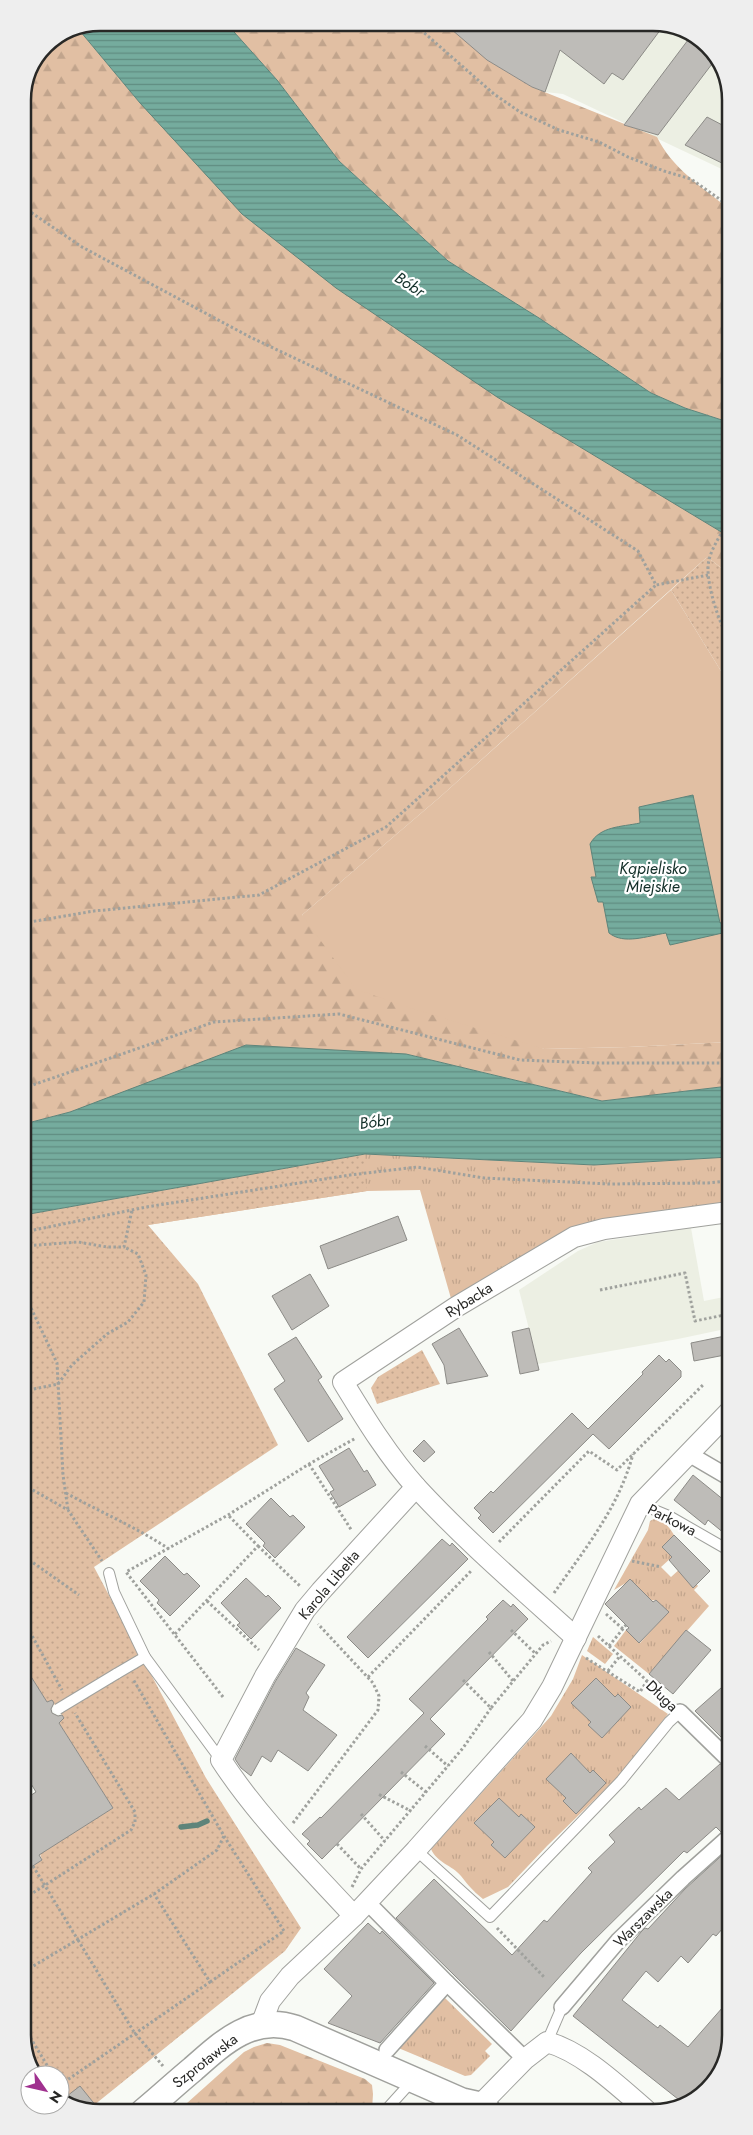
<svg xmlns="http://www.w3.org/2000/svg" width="753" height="2135" viewBox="0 0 753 2135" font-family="Jost,sans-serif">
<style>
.built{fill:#ecefe3}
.grass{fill:url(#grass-tufts)}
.forest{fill:url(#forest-firs)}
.park{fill:url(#park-dots)}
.pitch{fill:#e1bfa3}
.water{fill:url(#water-rules);stroke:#5e847a}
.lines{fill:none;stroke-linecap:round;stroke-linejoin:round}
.stream{stroke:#5e847a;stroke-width:5.5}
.building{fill:#bebcb8;stroke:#8c8b87}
.service-casing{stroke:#a0a19d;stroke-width:12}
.pedestrian-casing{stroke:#a0a19d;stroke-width:18}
.minor-casing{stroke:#a0a19d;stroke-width:22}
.tertiary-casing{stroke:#a0a19d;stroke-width:28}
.path{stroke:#9fa19d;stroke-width:3;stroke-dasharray:2.5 2.5;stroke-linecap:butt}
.service{stroke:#fff;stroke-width:10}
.pedestrian{stroke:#fff;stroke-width:15}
.minor{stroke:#fff;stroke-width:20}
.tertiary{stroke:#fff;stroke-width:25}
.service-bridge-casing{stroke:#a0a19d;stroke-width:12;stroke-linecap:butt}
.path-bridge{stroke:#9fa19d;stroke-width:3;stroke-dasharray:2.5 2.5;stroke-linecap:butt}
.service-bridge{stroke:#fff;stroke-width:10}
.labels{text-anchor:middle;stroke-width:4.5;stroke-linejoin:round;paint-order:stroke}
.street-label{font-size:15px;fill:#282826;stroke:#fff}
.water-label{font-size:16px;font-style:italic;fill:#122f28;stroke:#fff}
.rim{fill:none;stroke:#282826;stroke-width:2.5}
</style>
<defs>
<pattern id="grass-tufts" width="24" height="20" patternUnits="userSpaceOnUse" patternTransform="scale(1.25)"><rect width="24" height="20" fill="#e1bfa3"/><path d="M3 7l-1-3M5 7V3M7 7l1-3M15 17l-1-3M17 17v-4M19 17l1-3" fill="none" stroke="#c1a48c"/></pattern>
<pattern id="forest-firs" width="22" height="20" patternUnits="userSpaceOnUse" patternTransform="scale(1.25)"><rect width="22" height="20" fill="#e1bfa3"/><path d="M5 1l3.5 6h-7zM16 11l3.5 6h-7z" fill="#c1a48c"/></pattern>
<pattern id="park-dots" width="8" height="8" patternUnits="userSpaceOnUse" patternTransform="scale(1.25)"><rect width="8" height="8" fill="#e1bfa3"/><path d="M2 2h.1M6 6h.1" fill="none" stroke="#c1a48c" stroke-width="1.8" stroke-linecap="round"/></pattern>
<pattern id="water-rules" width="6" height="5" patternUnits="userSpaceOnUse" patternTransform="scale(1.25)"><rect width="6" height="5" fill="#75ac9e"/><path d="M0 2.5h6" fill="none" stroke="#608c81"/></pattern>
</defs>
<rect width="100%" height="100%" fill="#f8faf5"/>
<g class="built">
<path d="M445,23H658L704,42L728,80V172L563,94L545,92L532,87Z"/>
<path d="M691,1228L704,1301L729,1296L730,1328L678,1339L538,1364L519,1290L578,1251L598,1242Z"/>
</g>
<g class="grass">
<path d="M365,1154L594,1165L729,1157V1209L613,1224L452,1302L420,1190L367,1191L148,1225L131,1223L364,1176Z"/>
<path d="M654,1519C664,1521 669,1526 674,1535L662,1547L672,1557L661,1567L671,1577L682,1567L698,1586L694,1590L709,1606L649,1674L614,1646L626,1630L640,1643L668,1612L655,1600L649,1601L631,1580L614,1590L648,1530L650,1521Z"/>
<path d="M593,1637L613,1654L605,1664L587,1651Z"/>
<path d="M582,1655L668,1714L619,1776L547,1846L508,1887L483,1899C474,1892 468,1885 461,1876C452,1865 437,1863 431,1849L551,1716L573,1679Z"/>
<path d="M445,1998L492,2044L485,2051L490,2056L471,2075L465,2076L396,2047Z"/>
</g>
<g class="forest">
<path d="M226,23H447L488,60L532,87L657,137C671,167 703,188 728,208V422L685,408L651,393L539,318L448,261L339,161L277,80Z"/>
<path d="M80,31L140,103L684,509L728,536V573L707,557L440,797L302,915L544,1049L628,1047L729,1042V1086L602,1101L406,1054L70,1112L24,1124L23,96L45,45Z"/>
<path d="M267,2043L280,2045L365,2079L372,2085L373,2094L372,2111L177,2112L244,2052L254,2047Z"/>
</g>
<g class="park">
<path d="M707,557L728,573L729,684L671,590Z"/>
<path d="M365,1154V1180L367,1191L148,1225L198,1284L278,1445L94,1567L206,1778L301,1928L285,1951L88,2110L60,2099V2075H39L25,2055V1871L42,1860L40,1854L113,1808L59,1723L64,1718L52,1701L47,1702L25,1667L24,1215Z"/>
<path d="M422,1350L440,1384L377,1404L371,1388L378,1377Z"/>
</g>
<path class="pitch" d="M671,590L729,684V1042L628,1047L544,1049L404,1006L356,989L302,915L440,797Z"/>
<g class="water">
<path d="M100,23H226L277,80L339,161L448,261L539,318L651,393L685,408L728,422V536L497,397L336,288L242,214L140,103L80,31Z"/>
<path d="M693,795L720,923L725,922L727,932L670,945L666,933C647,936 624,945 609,933L603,902H598L591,877H596L590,844C600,826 621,827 640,823L639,807Z"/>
<path d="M246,1045L406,1054L602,1101L729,1086V1157L594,1165L365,1154L24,1215V1124L70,1112Z"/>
</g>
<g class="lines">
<path class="stream" d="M181,1827L198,1825L207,1821"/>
</g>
<g class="building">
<path d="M444,23H658L664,25L623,80L612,73L604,84L560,50L545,92L532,87L487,60Z"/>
<path d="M691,36L704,42L715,60L658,135L624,125Z"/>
<path d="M707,117L728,128V166L685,145Z"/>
<path d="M398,1216L407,1240L328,1269L320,1246Z"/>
<path d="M310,1274L329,1306L292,1330L272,1296Z"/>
<path d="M459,1328L488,1376L447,1384L444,1365L432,1344Z"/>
<path d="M529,1328L539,1370L520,1374L512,1332Z"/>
<path d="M730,1335V1354L694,1361L691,1343Z"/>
<path d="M296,1337L322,1377L318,1380L343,1419L308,1442L274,1389L285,1381L268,1354Z"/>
<path d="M659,1355L666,1362L669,1359L681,1371V1377L609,1449L593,1434L493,1533L478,1518L481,1515L474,1508L491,1491L493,1493L572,1413L588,1429L643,1374L642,1372Z"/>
<path d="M424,1440L435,1452L424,1462L413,1451Z"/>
<path d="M349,1448L364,1472L367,1470L376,1485L339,1507L330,1492L334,1490L319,1466Z"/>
<path d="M693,1475L730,1505V1538L708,1520L705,1525L674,1500Z"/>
<path d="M271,1498L290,1517L293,1515L305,1527L275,1558L263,1546L265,1543L246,1524Z"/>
<path d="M674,1535L710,1571L693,1588L669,1560L672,1557L662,1547Z"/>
<path d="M442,1539L450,1546L452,1543L468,1559L368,1658L347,1637Z"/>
<path d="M165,1556L184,1575L187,1573L200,1586L170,1616L157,1603L159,1600L140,1581Z"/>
<path d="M246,1578L266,1597L268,1595L281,1608L251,1639L237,1625L240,1623L221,1603Z"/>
<path d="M630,1579L653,1602L656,1600L669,1612L639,1643L626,1630L629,1628L605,1604Z"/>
<path d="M503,1600L511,1607L513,1604L528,1619L430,1719L445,1734L322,1859L307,1844L310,1841L302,1834L320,1817L321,1818L424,1713L409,1699L488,1619L486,1617Z"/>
<path d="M686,1630L711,1650L673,1694L649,1674Z"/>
<path d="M296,1648L325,1665L306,1693L309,1697L303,1710L337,1735L308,1771L278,1750L271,1762L262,1756L251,1776L241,1768L235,1759L275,1682Z"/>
<path d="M25,1667L47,1702L52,1700L54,1703L51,1709L52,1713L58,1716L62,1715L64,1718L59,1723L113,1808L39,1855L42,1860L25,1871V1799L36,1792L25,1774Z"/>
<path d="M596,1678L615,1697L618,1694L631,1707L602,1738L588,1725L591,1722L571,1703Z"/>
<path d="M730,1680V1746L695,1711Z"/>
<path d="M571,1753L590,1773L593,1770L606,1783L576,1814L563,1801L566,1798L546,1779Z"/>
<path d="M720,1764L730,1770V1827L721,1832L716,1827L687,1853L684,1851L581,1953L511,2031L396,1918L434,1879L512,1955L544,1920L547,1922L592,1872L588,1868L615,1842L609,1835L639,1807L641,1810L666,1788L679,1800Z"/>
<path d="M499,1798L519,1817L521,1814L535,1827L505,1858L491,1845L494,1842L474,1823Z"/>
<path d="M730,1848V1920L716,1936L713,1934L688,1963L681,1956L658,1982L646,1971L622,2000L658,2028L660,2025L688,2047L730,1999V2035L715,2082L683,2103L573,2016L641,1932L645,1928L648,1929L685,1889Z"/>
<path d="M368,1923L380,1934L382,1931L434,1983L380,2043L328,2023L352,1996L324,1969Z"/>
<path d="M80,2086L101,2112H95L74,2104L67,2096Z"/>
</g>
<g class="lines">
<defs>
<g id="service">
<path d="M640,1504L669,1516L730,1551"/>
<path d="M109,1573L114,1592L145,1657"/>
<path d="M116,1674L145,1657L221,1760"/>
<path d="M416,1850L490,1917L621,1781L669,1722L680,1712"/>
<path d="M547,2042L562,2007"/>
<path d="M385,2111L413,2080"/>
</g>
<g id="pedestrian">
<path d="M689,1454L730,1478"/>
<path d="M680,1712L730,1761"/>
<path d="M367,1902L447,1983L525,2059"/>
<path d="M562,2007L618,1941L683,1878L730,1836"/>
<path d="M387,2050L447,1983"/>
</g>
<g id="minor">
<path d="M576,1638C522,1589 467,1542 417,1488C388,1456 365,1418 343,1382L456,1307L574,1237L604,1229L729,1212"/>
<path d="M354,1916C308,1866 258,1817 221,1760L265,1676L305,1610L321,1591L416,1487"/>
<path d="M261,2025L270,2001L290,1976L354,1916L416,1850L532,1720L552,1687L640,1504L730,1411"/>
<path d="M480,2105L525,2059L547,2042C583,2052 618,2086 646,2110"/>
</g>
<path id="tertiary" d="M143,2112C160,2098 176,2083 193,2069C222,2043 253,2014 295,2028L462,2101L480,2105L488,2111"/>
</defs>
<use href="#service" class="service-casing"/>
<use href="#pedestrian" class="pedestrian-casing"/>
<use href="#minor" class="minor-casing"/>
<use href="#tertiary" class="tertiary-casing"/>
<g class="path">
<path d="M413,23L494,94L520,112L559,130L599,142L628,157L664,171L691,179L728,205"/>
<path d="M23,207L82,247L250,337L457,435L638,551L656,585L708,575"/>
<path d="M728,521C722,533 712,547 709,560C704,579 719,623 729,640"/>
<path d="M24,923L94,911L259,895L386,827L656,585"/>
<path d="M24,1088L214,1022L339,1014L520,1060L597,1063H729"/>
<path d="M24,1232L146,1207L350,1175L417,1167L484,1178L610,1184L708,1183L729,1181"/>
<path d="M24,1246L78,1242L107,1247H124L132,1210"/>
<path d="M600,1290L685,1273L695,1321L729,1314"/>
<path d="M24,1301L31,1308L57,1363L63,1475L68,1510"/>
<path d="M24,1391L58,1384L72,1365L107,1334L128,1322L144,1302L146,1275L138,1254L124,1247"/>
<path d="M309,1464L352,1531"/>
<path d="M24,1485L68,1510L102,1561"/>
<path d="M66,1493C100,1512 136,1527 169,1549"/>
<path d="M499,1542L589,1451L617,1470L704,1384"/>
<path d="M258,1546L301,1587"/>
<path d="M25,1557L79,1595"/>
<path d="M632,1561L661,1567"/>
<path d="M554,1593C585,1549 619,1507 633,1454"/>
<path d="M207,1601L259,1650"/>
<path d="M606,1614L623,1629"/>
<path d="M25,1623L62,1690"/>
<path d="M511,1630L536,1654"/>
<path d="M175,1634L258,1546L228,1515"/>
<path d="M598,1636L669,1701"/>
<path d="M609,1646L626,1625"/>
<path d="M489,1652L513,1681"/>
<path d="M586,1658L640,1692L647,1681"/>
<path d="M608,1671L620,1656"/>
<path d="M368,1677L472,1570"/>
<path d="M463,1680L491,1708L543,1645L551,1641"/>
<path d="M223,1697L126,1572L228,1515L309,1464L356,1438"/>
<path d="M425,1746L448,1766"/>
<path d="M401,1772L426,1792"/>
<path d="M386,1798L378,1794L411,1811"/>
<path d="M361,1814L385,1841"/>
<path d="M293,1823L378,1710L379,1696L373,1683L318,1624"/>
<path d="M337,1844L361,1869"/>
<path d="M352,1887L361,1869L463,1748L491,1708"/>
<path d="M25,1898L131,1830L135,1822V1812L75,1713"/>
<path d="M497,1928L544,1977"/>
<path d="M78,1940L134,2032L163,2066"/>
<path d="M25,1971L154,1894L217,1850L224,1836L133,1679"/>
<path d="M210,1982L284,1931L224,1836"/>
<path d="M25,2029L53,2075"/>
<path d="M60,2085L210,1982L154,1894"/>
<path d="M347,2111L354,2107L372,2105"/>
</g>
<use href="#service" class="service"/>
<use href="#pedestrian" class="pedestrian"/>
<use href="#minor" class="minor"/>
<use href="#tertiary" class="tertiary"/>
<defs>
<path id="service-bridge" d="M58,1709L116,1674"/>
</defs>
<use href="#service-bridge" class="service-bridge-casing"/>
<path class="path-bridge" d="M33,1866L78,1940"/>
<use href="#service-bridge" class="service-bridge"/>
</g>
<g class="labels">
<g class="street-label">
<text transform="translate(469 1300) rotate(-32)" y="5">Rybacka</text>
<text transform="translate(672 1520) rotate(27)" y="5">Parkowa</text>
<text transform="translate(329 1585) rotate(-50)" y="5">Karola Libelta</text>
<text transform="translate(662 1696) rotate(44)" y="5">Długa</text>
<text transform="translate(643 1918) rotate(-45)" y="5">Warszawska</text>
<text transform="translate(205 2061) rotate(-38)" y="5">Szprotawska</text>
</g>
<g class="water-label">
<text transform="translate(410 284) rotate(33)" y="6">Bóbr</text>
<text x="653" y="874">Kąpielisko<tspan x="653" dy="18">Miejskie</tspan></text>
<text transform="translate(375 1121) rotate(-8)" y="6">Bóbr</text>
</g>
</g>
<path d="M0 0H753V2135H0ZM100 31H653A69 69 0 0 1 722 100V2035A69 69 0 0 1 653 2104H100A69 69 0 0 1 31 2035V100A69 69 0 0 1 100 31Z" fill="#eee" fill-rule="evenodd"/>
<path class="rim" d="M100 31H653A69 69 0 0 1 722 100V2035A69 69 0 0 1 653 2104H100A69 69 0 0 1 31 2035V100A69 69 0 0 1 100 31Z"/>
<g transform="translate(45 2090) rotate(124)"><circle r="24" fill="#ffffff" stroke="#a9a9a8"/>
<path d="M0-4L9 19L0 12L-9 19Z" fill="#a0318f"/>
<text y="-8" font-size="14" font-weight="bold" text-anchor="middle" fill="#282826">N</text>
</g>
</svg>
